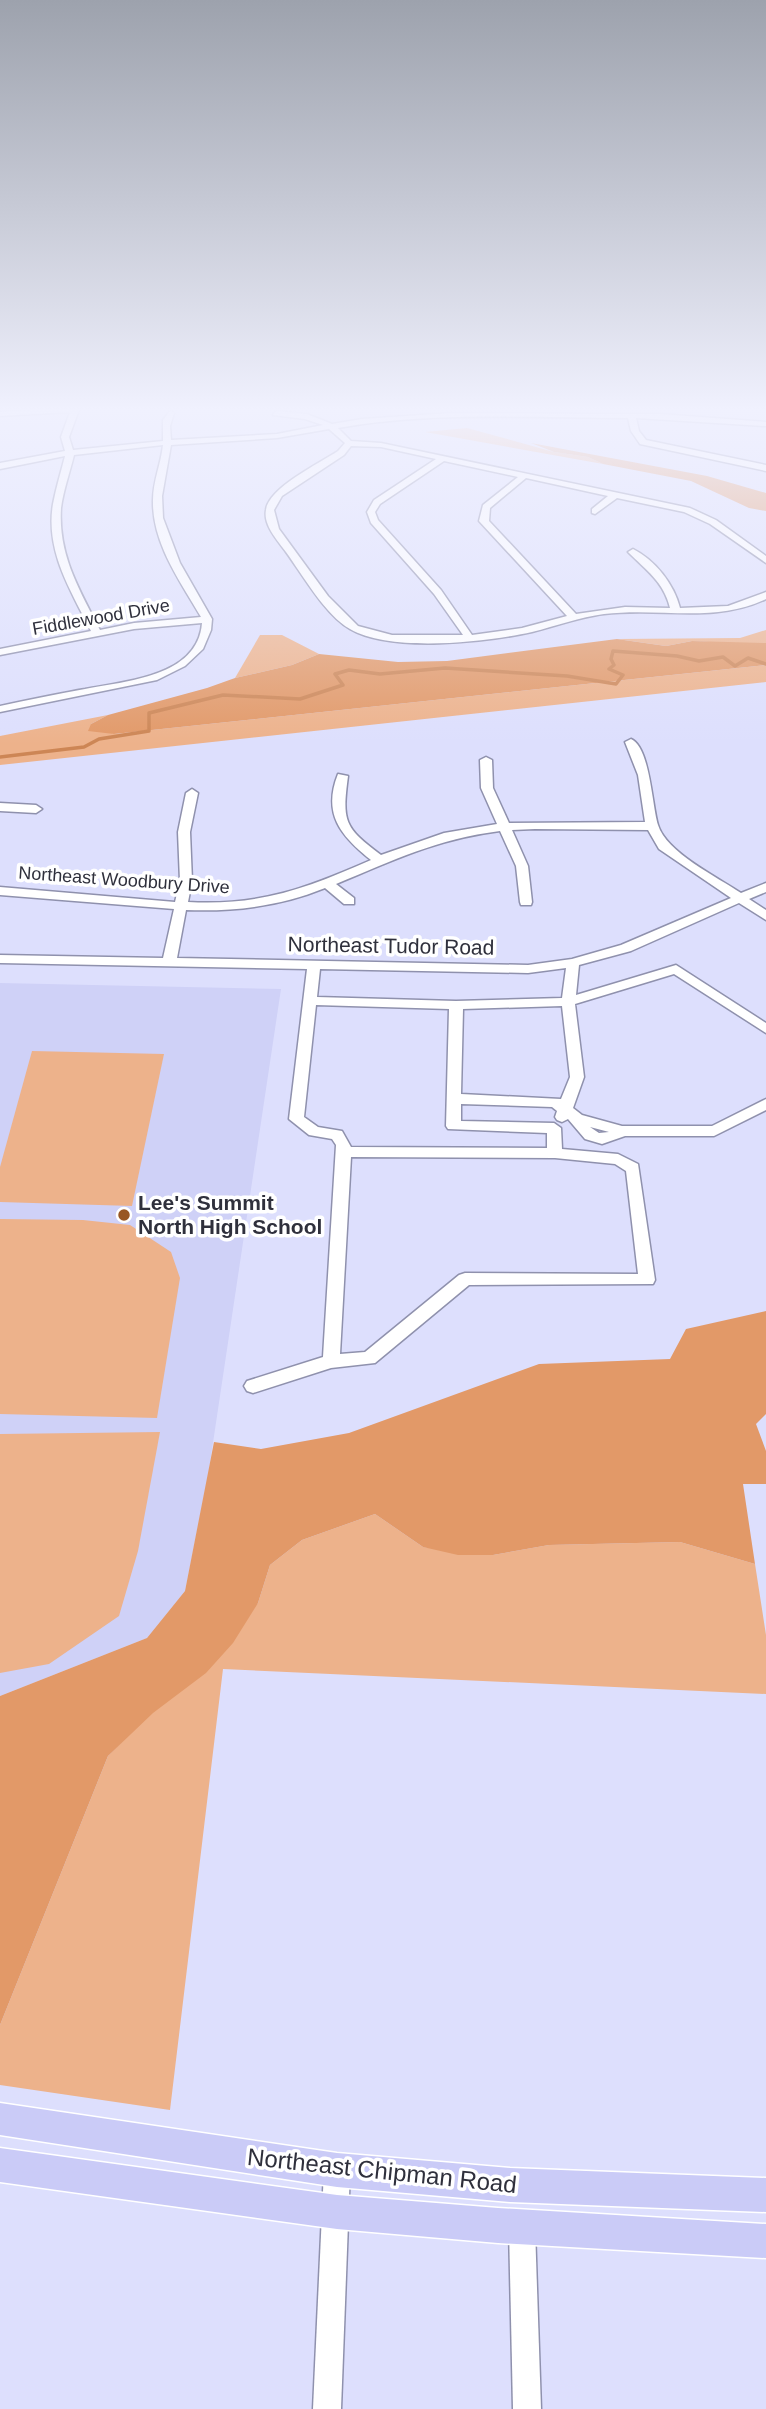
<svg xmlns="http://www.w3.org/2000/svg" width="766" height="2409" viewBox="0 0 766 2409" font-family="Helvetica,sans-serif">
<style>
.built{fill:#cfd1f7}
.green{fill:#edb28b}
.forest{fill:#e29968}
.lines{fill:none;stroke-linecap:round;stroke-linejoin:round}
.stream{stroke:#cd8655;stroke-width:3.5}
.minor-casing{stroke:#8f91ad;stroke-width:3}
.major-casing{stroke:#fff;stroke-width:3}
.minor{fill:#fff;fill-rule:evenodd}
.major{fill:#cacbf7;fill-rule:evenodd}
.poi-dot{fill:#985623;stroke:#fff;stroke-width:2.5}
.labels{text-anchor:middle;stroke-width:7;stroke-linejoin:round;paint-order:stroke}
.far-street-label{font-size:18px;fill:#2f303c;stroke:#fff}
.street-label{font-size:21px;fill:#2f303c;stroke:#fff}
.poi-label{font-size:21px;font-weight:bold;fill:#2f303c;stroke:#fff;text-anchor:start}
.near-street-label{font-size:24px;fill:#2f303c;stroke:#fff}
</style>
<rect width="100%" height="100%" fill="#dddffd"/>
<path class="built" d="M0,983L281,989L208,1476L185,1591L147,1638L0,1696Z"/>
<g class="green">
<path d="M467,428L554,452L588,457L603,464L425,432Z"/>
<path d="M766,630V643L763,645L692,641L666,646L617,639L740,638Z"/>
<path d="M260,635H282L319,654L292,665L235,678Z"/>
<path d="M766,665V682L0,765V736L108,715L91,724L114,734Z"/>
<path d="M32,1051L164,1054L132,1206L0,1202V1167Z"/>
<path d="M0,1219L83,1220L130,1225L171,1252L180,1278L157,1418L0,1414Z"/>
<path d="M160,1432L138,1551L119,1616L49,1664L0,1673V1434Z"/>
<path d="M375,1514L423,1547L493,1555L549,1545L680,1542L755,1564L766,1635V1694L223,1669L170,2110L0,2085V2025L108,1756L258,1603L270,1565L302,1540Z"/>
</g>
<g class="forest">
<path d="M531,443L707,476L766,493V511L749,508L691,481L603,464L588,457L554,452Z"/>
<path d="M617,639L666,646L692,641L766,643V665L114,734L88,731L91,724L108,715L207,688L235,678L292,665L319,654L398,662L447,661Z"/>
<path d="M766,1311V1414L756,1424L766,1451V1484H743L755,1564L680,1542L549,1545L493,1555H458L423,1547L375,1514L302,1540L270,1565L258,1603L233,1643L206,1673L153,1713L108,1756L0,2025V1696L147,1638L185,1591L214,1442L261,1449L349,1433L539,1364L670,1359L686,1329Z"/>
</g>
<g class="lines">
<path class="stream" d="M0,757L84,747L99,739L149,731V713L223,695L300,699L343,685L335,674L349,670L380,674L445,668L567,676L616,684L623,675L609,669L614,665L611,659L613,651L677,656L699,661L723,657L735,666L748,658L766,664"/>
<defs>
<g id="minor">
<path d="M80,407L69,437L73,450L163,441V420L170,411L174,413L170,426L171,440L277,434L323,425L305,419L273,415L276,411L307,414L332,424L362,419L450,413L660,414L766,422V426L636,418L639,431L646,440L766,465V471L640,444L631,431L628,418C532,418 433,411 338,428L351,441L381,443L690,508L716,520L766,556V563L710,524L684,512L617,498L595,514L592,513V509L608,496L526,478L490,508L489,521L576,614L625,607L670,608C664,582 646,570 628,552L633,549C655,560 674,584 680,608L728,606L766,592V599C714,624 660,607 604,614C580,617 556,626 532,632C487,642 391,653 350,629C326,616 302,574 286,552C278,541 263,525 266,510C268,488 320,463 338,451L345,443L329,429L277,438L171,445L162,496L163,518L180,563L212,619L211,630L203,649L185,666L157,680L0,712V706C28,700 56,694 85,689C125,681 198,677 202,623L134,629L0,655V649L91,631C71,591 45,551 53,504C56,488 61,472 65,456L0,469V463L65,451L61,437L70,412L0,416V412ZM163,445C161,464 153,481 153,500C152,543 180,581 201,617L134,623L100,630C79,589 58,555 61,508C63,491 70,472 74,455ZM351,446L381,447L436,459L374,500L367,512L371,523L434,594L463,635H392L358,626L328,596L279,529L274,510L282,496L344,455ZM444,461L518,477L483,505L479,521L567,616L522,628L472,635L441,590L378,520L375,512L380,504Z"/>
<path d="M631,739C650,747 652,806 658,825C666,852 717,877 741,893L766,883V892L749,899L766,910V920L739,903L631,951L579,965L576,995L676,965L766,1023V1033L674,974L575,1004L584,1077L573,1108L582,1115L622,1126H712L766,1099V1110L714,1136H625L602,1144L585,1139L568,1119L562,1122L557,1120L555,1117L557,1111L552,1107L461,1104V1121L554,1123L561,1128L562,1149L618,1154L638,1164L655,1280L653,1284L469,1285L375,1363L331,1368L253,1393L247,1391L244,1386L247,1381L323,1357L336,1145L332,1139L309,1135L289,1119L307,969L0,963V955L163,958L174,909L0,895V887L175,902L180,881L178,832L186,793L192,789L198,793L190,832L192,881L188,902C261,906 307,888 371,860C341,836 322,814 338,774L348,776C342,822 344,827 381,855L444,833L497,824L481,788L480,760L486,757L492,760L493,788L509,823L645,822L638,775L625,742ZM535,829L648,830L659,849L731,898L621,945L572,959L528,965L177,958L186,910C234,912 281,906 325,888L344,904H354V898L336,884C394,860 437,839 500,831L516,866L520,902L521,905H531L532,902L528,866L512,830ZM566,968L562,998L456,1001L317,997L320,969L528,973ZM316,1005L449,1009L446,1126L448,1129L547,1133V1148L351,1147L342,1131L318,1127L304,1117ZM562,1006L570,1077L561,1099L461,1094L463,1009ZM590,1127L609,1132L599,1133ZM351,1157L555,1158L615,1164L626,1171L638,1274L465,1273L459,1275L365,1352L340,1354Z"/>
<path d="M0,803L36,805L42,809L36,813L0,811Z"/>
<path d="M337,2157L346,2161L350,2170L341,2409H313L324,2170L328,2161Z"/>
<path d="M522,2215L531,2219L535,2228L541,2409H513L509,2228L513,2219Z"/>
</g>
<g id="major">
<path d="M0,2103L337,2153L510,2168L766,2178V2212L510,2202L337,2187L0,2135Z"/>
<path d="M0,2148L337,2195L498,2208L766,2224V2258L498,2243L337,2229L0,2182Z"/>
</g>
</defs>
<use href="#minor" class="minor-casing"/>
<use href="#major" class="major-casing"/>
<use href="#minor" class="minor"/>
<use href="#major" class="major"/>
</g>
<linearGradient id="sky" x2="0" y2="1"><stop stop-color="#9da2ad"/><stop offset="0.55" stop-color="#f0f1fe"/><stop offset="1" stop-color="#f0f1fe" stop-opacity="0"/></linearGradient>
<rect width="766" height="744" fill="url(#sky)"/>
<circle class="poi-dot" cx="124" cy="1215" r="7"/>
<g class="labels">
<g class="far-street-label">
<text transform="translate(101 617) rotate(-10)" y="6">Fiddlewood Drive</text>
<text transform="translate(124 880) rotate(4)" y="6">Northeast Woodbury Drive</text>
</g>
<g class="street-label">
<text transform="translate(391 946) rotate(1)" y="7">Northeast Tudor Road</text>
</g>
<g class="poi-label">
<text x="138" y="1210">Lee's Summit<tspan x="138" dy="24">North High School</tspan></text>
</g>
<g class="near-street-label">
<text transform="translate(382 2171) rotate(6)" y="8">Northeast Chipman Road</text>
</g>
</g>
</svg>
